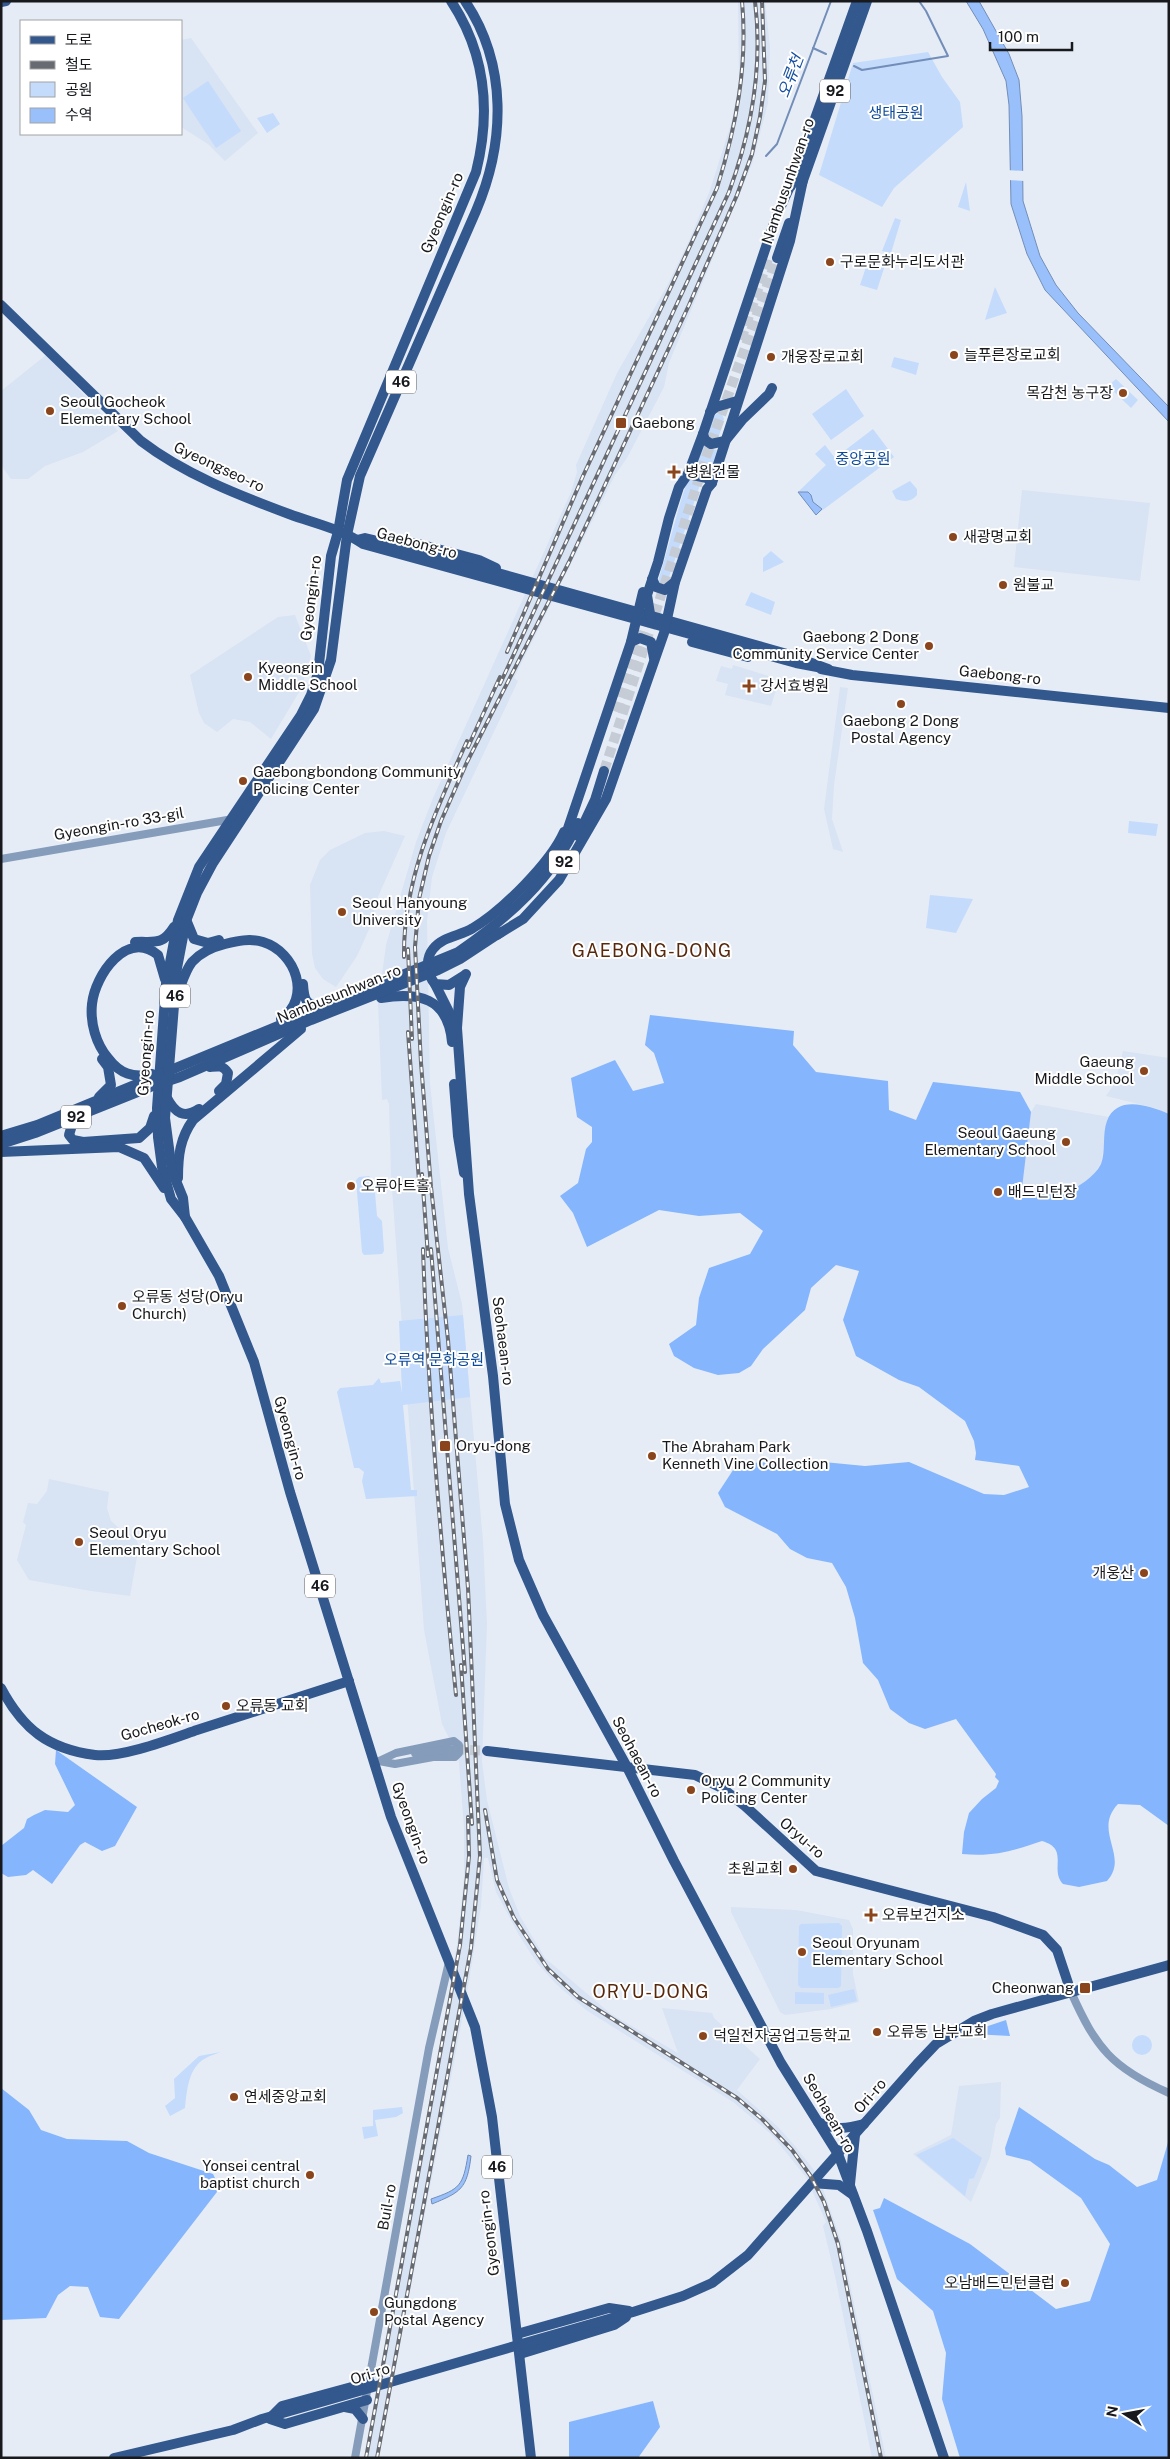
<svg xmlns="http://www.w3.org/2000/svg" width="1170" height="2459" viewBox="0 0 1170 2459" font-family="'Public Sans','Noto Sans KR',sans-serif">
<style>
.built{fill:#d8e3f4}
.green{fill:#c4dbfc}
.forest{fill:#85b5fc}
.water{fill:#99c0fa;stroke:#728eb8}
.pier{fill:#e5ecf6}
.lines{fill:none;stroke-linecap:round;stroke-linejoin:round}
.stream{stroke:#728eb8;stroke-width:2}
.major-tunnel{stroke:#c6ccd5;stroke-width:10;stroke-dasharray:10 5;stroke-linecap:butt}
.minor{stroke:#869cbb;stroke-width:8}
.major{stroke:#33588e;stroke-width:10}
.rail-casing{stroke:#676b71;stroke-width:4}
.rail{stroke:#fff;stroke-width:2;stroke-dasharray:5.5;stroke-linecap:butt}
.poi-dot{fill:#8a451c;stroke:#fff;stroke-width:2}
.labels{text-anchor:middle;stroke-width:4;stroke-linejoin:round;paint-order:stroke}
.shield{fill:#fff;stroke:#5d5e61;stroke-width:1}
.shield-label{font-size:14px;font-weight:bold;fill:#17191d}
.park-label{font-size:15px;fill:#0b499a;stroke:#fff}
.street-label{font-size:15px;fill:#17191d;stroke:#fff}
.poi-label{font-size:15px;fill:#17191d;stroke:#fff;text-anchor:start}
.water-label{font-size:16px;font-style:italic;fill:#134fa1;stroke:#fff}
.quarter-label{font-size:18px;letter-spacing:1px;fill:#57280c;stroke:#fff}
</style>
<rect width="100%" height="100%" fill="#e5ecf6"/>
<g class="built">
<path d="M738,1H765L770,47L768,103L752,164L669,363L664,387L627,458L615,475L514,678L518,681L446,833L432,877L427,921L430,1084L448,1248L462,1304L483,1541L487,1624L482,1762L487,1800L509,1888L520,1916L545,1958L611,2014L678,2053L662,2008L712,2013L714,2018L760,2059L737,2090L778,2127L795,2146L814,2170L823,2189L841,2241L886,2458H872L835,2276L823,2226L826,2222L806,2177L771,2134L733,2102L586,2010L557,1985L537,1963L520,1937L496,1892L488,1858H484L481,1906L466,1999L378,2458H364L447,2005L458,1938L464,1878V1827L457,1738H449L442,1724L424,1630L391,1175L389,1104L387,1099L382,1100L378,1004L386,945L416,842L433,798L571,492L577,472L576,465L617,373L667,286L689,241L710,190L732,121L739,82Z"/>
<path d="M191,38L258,133L225,161L208,144L181,127V40Z"/>
<path d="M46,355L118,431L83,452L45,466L28,479H11L1,465V391Z"/>
<path d="M1022,490L1150,503L1140,581L1014,567Z"/>
<path d="M295,615L311,656L301,689L271,739L250,722L233,719L217,732L204,723L199,713L190,675L278,617Z"/>
<path d="M733,665L772,677L770,687L776,690L771,706L725,695L728,684L716,681L721,666L732,669Z"/>
<path d="M840,687L848,688L834,785L832,819L843,852L833,849L824,809Z"/>
<path d="M384,831L405,836L377,899L371,925L357,956L336,987L323,979L315,968L312,954L310,885L320,860L330,850L365,833Z"/>
<path d="M1123,1051L1169,1058V1114L1155,1108L1106,1096L1115,1083Z"/>
<path d="M1036,1104L1109,1117L1101,1163L1093,1176L1066,1194L1021,1188L1031,1112Z"/>
<path d="M49,1479L109,1492L107,1508L111,1521L120,1529L135,1537L139,1546L130,1596L91,1591L29,1580L17,1560L26,1525L23,1522L28,1503L37,1504L47,1491Z"/>
<path d="M731,1907L796,1910L849,1920L853,1929V1974L859,2002L831,2009L785,2015L780,2012L731,1912Z"/>
<path d="M1001,2082L1000,2118L996,2124L990,2157L971,2202L913,2154L951,2135L959,2086Z"/>
</g>
<g class="green">
<path d="M928,52L942,77L960,102L963,127L894,188L882,207L819,175L853,63Z"/>
<path d="M208,81L241,131L216,148L183,98Z"/>
<path d="M273,113L280,124L267,133L257,118Z"/>
<path d="M966,182L970,211L958,207Z"/>
<path d="M895,218L901,220L891,253L882,251Z"/>
<path d="M869,258L886,262L877,290L860,285Z"/>
<path d="M995,287L1007,313L985,320Z"/>
<path d="M894,357L919,363L916,375L891,367Z"/>
<path d="M1116,379L1138,400L1131,408L1108,386Z"/>
<path d="M846,389L864,416L831,440L812,414Z"/>
<path d="M716,414H722L724,419L718,439H707L713,417Z"/>
<path d="M873,429L894,457L816,515L798,492L826,465L815,454L825,445L835,458Z"/>
<path d="M701,441L707,448L717,450L712,468L694,462Z"/>
<path d="M688,479H699L701,482L667,583L661,586L658,581C669,547 676,513 688,479Z"/>
<path d="M910,481L917,489V495C911,502 905,502 896,499L892,491Z"/>
<path d="M771,551L784,562L763,572V558Z"/>
<path d="M751,592L775,602L771,615L745,605Z"/>
<path d="M1129,821L1158,824L1156,836L1128,833Z"/>
<path d="M930,895L973,899L956,933L926,928Z"/>
<path d="M369,1176L374,1181L377,1216L382,1221L384,1251L382,1254L364,1255L362,1252L356,1180L359,1177Z"/>
<path d="M463,1315L470,1397L403,1405L411,1490H417V1496L366,1499L362,1481L364,1472L359,1468H354L337,1392L340,1388L373,1385L379,1378L381,1383L400,1381L402,1393L399,1321Z"/>
<path d="M839,1923L842,1926L841,1986L838,1988H801L798,1985L799,1926L801,1924Z"/>
<path d="M854,1989L857,2001L831,2007L828,1995Z"/>
<path d="M795,1992L824,1993V2004H795Z"/>
<circle cx="1142" cy="2045" r="10"/>
<path d="M221,2052C216,2054 211,2055 206,2058C188,2067 187,2091 185,2108L170,2116L165,2106L175,2098L174,2079L199,2056Z"/>
<path d="M402,2107L403,2113L396,2117L375,2120L378,2136L364,2139L362,2127L373,2126V2110Z"/>
<path d="M953,2138L982,2158L974,2178L969,2179L965,2196L916,2155Z"/>
</g>
<g class="forest">
<path d="M650,1015L794,1031L793,1045L816,1072L888,1081L889,1110L916,1120L933,1082L1020,1092L1031,1112L1022,1188L1066,1194C1079,1185 1094,1178 1101,1164C1106,1151 1102,1134 1107,1121C1117,1094 1150,1106 1169,1114V1826L1140,1805L1118,1804C1092,1831 1130,1856 1107,1881L1079,1887L1063,1884C1049,1869 1070,1849 1042,1841C1013,1851 994,1857 962,1854L964,1832L969,1813L982,1799L996,1788L999,1781L995,1777L996,1774L956,1719L925,1729L909,1723L890,1709L878,1680L863,1663L855,1618L846,1587L832,1563L807,1558L790,1549L777,1534L725,1507L718,1493L737,1464L803,1460L865,1466L909,1462L984,1494L1004,1495L1029,1487L1019,1466L975,1460L976,1453L974,1441L965,1421L919,1387L899,1380L856,1356L843,1320L859,1271L836,1265L811,1288L805,1310L763,1349L751,1366L739,1373L718,1375L694,1368L674,1356L669,1344L696,1325L699,1298L709,1268L750,1254L763,1231L740,1213L699,1216L659,1210L587,1247L573,1213L560,1196L578,1183L586,1149L592,1142V1127L577,1117L571,1078L615,1060L633,1091L664,1083L654,1053L645,1045Z"/>
<path d="M56,1750L137,1807L115,1846L102,1851L85,1842L80,1845L52,1884L33,1870L26,1875L8,1877L1,1873V1846L24,1828L27,1819L34,1815L45,1810L68,1812L75,1805L55,1764Z"/>
<path d="M1006,2020L1010,2036L973,2034L982,2028Z"/>
<path d="M1,2088L29,2110L41,2130L67,2139L127,2141L149,2153L213,2174L220,2188L119,2319L100,2317L88,2287L70,2286L58,2295L46,2318L1,2320Z"/>
<path d="M1019,2107L1095,2159L1109,2165L1137,2187L1157,2180L1169,2139V2458H960L942,2399L946,2353L933,2311L897,2279L873,2210L880,2208L884,2198L970,2244L1056,2309L1090,2301L1110,2244L1081,2198L1030,2161L1006,2155L1005,2148Z"/>
<path d="M653,2401L660,2427L638,2458H569V2422Z"/>
</g>
<g class="water">
<path d="M966,1H979L1009,54L1019,80L1022,116L1023,201L1040,256L1056,285L1078,313L1169,407V422L1045,290L1027,254L1011,204L1009,105L1006,81L983,29Z"/>
<path d="M798,492H808L811,495L813,502L822,509L816,515Z"/>
<path d="M468,2155L471,2156C467,2189 461,2192 432,2204L431,2199C460,2189 463,2186 468,2155Z"/>
</g>
<path class="pier" d="M1006,170L1025,171V181L1007,180Z"/>
<g class="lines">
<g class="stream">
<path d="M813,48L826,54"/>
<path d="M854,66L862,70L948,56L926,11L919,1"/>
<path d="M766,156L777,144L831,1"/>
</g>
<g class="major-tunnel">
<path d="M741,340L769,256"/>
<path d="M617,712L648,619"/>
<path d="M604,771L705,460L777,258"/>
<path d="M455,1749L487,1751"/>
</g>
<g class="minor">
<path d="M1,859L233,819"/>
<path d="M454,1741L459,1745V1753L455,1757H433L395,1764L379,1761L396,1753Z"/>
<path d="M415,1753L455,1749"/>
<path d="M1071,1992C1096,2048 1112,2068 1169,2093"/>
<path d="M355,2458L429,2048L449,1962"/>
</g>
<g class="major">
<path d="M451,1C486,54 491,112 476,172L347,480L338,532L331,556L318,673L311,695L301,715L199,867L178,920L166,984L157,1108L158,1137L162,1167L171,1199L185,1217L219,1276L254,1362L290,1492L391,1817L475,2027L492,2117L531,2458"/>
<path d="M1,2L6,1"/>
<path d="M791,186L857,1"/>
<path d="M801,186L867,1"/>
<path d="M777,258L789,223"/>
<path d="M1,305L141,441C184,474 238,495 289,514C313,523 342,529 363,544L796,663L828,669L787,654L412,549L365,538L357,540"/>
<path d="M710,412L716,407L737,401"/>
<path d="M703,434L705,440L711,444L725,441L742,420L769,394L772,388"/>
<path d="M688,474L707,478L712,483"/>
<path d="M412,549L415,543L479,560L496,568"/>
<path d="M652,579L656,587L665,590L675,582"/>
<path d="M651,620L647,595L658,562L669,518L679,487L688,474L703,434L776,217L793,180"/>
<path d="M631,642L640,638L651,642L654,658"/>
<path d="M692,642L748,657"/>
<path d="M821,669L852,675L1169,708"/>
<path d="M578,836L595,800L604,771"/>
<path d="M564,840L631,642L643,592"/>
<path d="M187,922L194,939L208,943L219,940"/>
<path d="M497,935L523,919L559,880L606,799L664,633L675,582L707,489L712,483L790,241L803,180"/>
<path d="M135,942C155,941 162,946 174,927"/>
<path d="M466,974L460,987L457,1028L469,1194L493,1376L505,1504L519,1560L543,1615L627,1767L674,1861L781,2063L838,2154L867,2231L944,2458"/>
<path d="M465,975L449,985L435,984C427,974 425,959 433,949C443,936 461,936 473,928C502,911 551,862 564,832"/>
<path d="M303,984C304,999 305,1006 322,1006"/>
<path d="M435,984L453,1020"/>
<path d="M178,993C182,983 185,971 192,962C201,952 213,947 225,944C237,941 250,938 263,942C296,952 312,998 281,1019"/>
<path d="M381,998C418,992 448,997 452,1042"/>
<path d="M210,1067C219,1066 223,1065 228,1073L226,1084L219,1091"/>
<path d="M152,1074C133,1078 120,1074 108,1058C96,1044 90,1023 92,1004C95,975 127,929 158,955L165,979"/>
<path d="M454,1084L458,1136L464,1173"/>
<path d="M99,1097L111,1085L108,1067L102,1059"/>
<path d="M167,1098C175,1113 184,1119 199,1109"/>
<path d="M81,1117L72,1125L69,1135L73,1140L83,1142L139,1138L150,1128L154,1116"/>
<path d="M1,1136L37,1125L458,952C509,917 551,880 578,823"/>
<path d="M1,1144L35,1133L150,1087L180,1077L311,1020L438,970L460,959L501,932"/>
<path d="M1,1152L119,1147L144,1158L164,1188"/>
<path d="M178,1178C178,1156 180,1138 193,1120L301,1029"/>
<path d="M185,1217L183,1198L172,1171L165,1118L177,968L186,921L197,893L213,863L314,709L331,660L347,535L360,476L476,211C505,143 508,65 465,1"/>
<path d="M1,1688C23,1729 48,1749 95,1755C122,1758 171,1739 197,1730C248,1714 298,1697 349,1681"/>
<path d="M487,1751L695,1775L722,1788L745,1806L816,1871L993,1917L1043,1935L1057,1950L1071,1992"/>
<path d="M818,2122C834,2130 846,2129 864,2124"/>
<path d="M812,2183L839,2185L853,2195"/>
<path d="M850,2184L855,2135"/>
<path d="M517,2334L609,2308L629,2311"/>
<path d="M520,2354L614,2325L626,2317"/>
<path d="M345,2407L355,2409L363,2419"/>
<path d="M270,2418L282,2406L370,2382"/>
<path d="M270,2419L285,2424L367,2400"/>
<path d="M114,2458L233,2430L262,2419L633,2312L683,2296L712,2283L748,2255L917,2064L936,2044L974,2021L992,2014L1169,1965"/>
</g>
<defs>
<g id="rail">
<path d="M507,652L583,476L717,188C736,127 748,66 742,1"/>
<path d="M500,684L729,192C752,130 763,67 755,1"/>
<path d="M468,747L500,677"/>
<path d="M408,949L412,1039"/>
<path d="M404,957C403,879 436,810 467,741"/>
<path d="M408,1032L419,1181"/>
<path d="M422,1174L428,1256"/>
<path d="M423,1249C428,1398 441,1546 456,1695"/>
<path d="M431,1249L465,1672"/>
<path d="M461,1665L472,1824"/>
<path d="M485,1810L497,1880L514,1918L548,1969L578,1997L737,2098L762,2119L792,2150L810,2175L824,2202L838,2244L881,2458"/>
<path d="M366,2458L460,1945L469,1856L468,1817"/>
<path d="M377,2458L471,1948L480,1856L468,1588L448,1340L431,1187L421,1063L415,947L419,899L429,856L441,821L467,762L569,562L689,305L737,195L752,154L760,117L765,81L762,1"/>
</g>
</defs>
<use href="#rail" class="rail-casing"/>
<use href="#rail" class="rail"/>
</g>
<g class="poi-dot">
<circle cx="830" cy="262" r="5"/>
<circle cx="954" cy="355" r="5"/>
<circle cx="771" cy="357" r="5"/>
<circle cx="1123" cy="393" r="5"/>
<circle cx="50" cy="411" r="5"/>
<rect x="615" y="417" width="12" height="12" rx="2.5"/>
<path d="M671.5 464.5h5v5h5v5h-5v5h-5v-5h-5v-5h5z"/>
<circle cx="953" cy="537" r="5"/>
<circle cx="1003" cy="585" r="5"/>
<circle cx="929" cy="646" r="5"/>
<circle cx="248" cy="677" r="5"/>
<path d="M746.5 678.5h5v5h5v5h-5v5h-5v-5h-5v-5h5z"/>
<circle cx="901" cy="704" r="5"/>
<circle cx="243" cy="781" r="5"/>
<circle cx="342" cy="912" r="5"/>
<circle cx="1144" cy="1071" r="5"/>
<circle cx="1066" cy="1142" r="5"/>
<circle cx="351" cy="1186" r="5"/>
<circle cx="998" cy="1192" r="5"/>
<circle cx="122" cy="1306" r="5"/>
<rect x="439" y="1440" width="12" height="12" rx="2.5"/>
<circle cx="652" cy="1456" r="5"/>
<circle cx="79" cy="1542" r="5"/>
<circle cx="1144" cy="1573" r="5"/>
<circle cx="226" cy="1706" r="5"/>
<circle cx="691" cy="1790" r="5"/>
<circle cx="793" cy="1869" r="5"/>
<path d="M868.5 1907.5h5v5h5v5h-5v5h-5v-5h-5v-5h5z"/>
<circle cx="802" cy="1952" r="5"/>
<rect x="1079" y="1982" width="12" height="12" rx="2.5"/>
<circle cx="877" cy="2032" r="5"/>
<circle cx="703" cy="2036" r="5"/>
<circle cx="234" cy="2097" r="5"/>
<circle cx="310" cy="2175" r="5"/>
<circle cx="1065" cy="2283" r="5"/>
<circle cx="374" cy="2312" r="5"/>
</g>
<g class="labels">
<g class="shield">
<rect x="820" y="79.5" width="30" height="23" rx="4"/>
<rect x="386" y="370.5" width="30" height="23" rx="4"/>
<rect x="549" y="850.5" width="30" height="23" rx="4"/>
<rect x="160" y="984.5" width="30" height="23" rx="4"/>
<rect x="61" y="1105.5" width="30" height="23" rx="4"/>
<rect x="305" y="1574.5" width="30" height="23" rx="4"/>
<rect x="482" y="2155.5" width="30" height="23" rx="4"/>
</g>
<g class="shield-label">
<text x="835" y="96">92</text>
<text x="401" y="387">46</text>
<text x="564" y="867">92</text>
<text x="175" y="1001">46</text>
<text x="76" y="1122">92</text>
<text x="320" y="1591">46</text>
<text x="497" y="2172">46</text>
</g>
<g class="park-label">
<text x="896" y="118">생태공원</text>
<text x="863" y="464">중앙공원</text>
<text x="434" y="1365">오류역 문화공원</text>
</g>
<g class="street-label">
<text transform="translate(788 181) rotate(-71)" y="5">Nambusunhwan-ro</text>
<text transform="translate(442 213) rotate(-67)" y="5">Gyeongin-ro</text>
<text transform="translate(219 467) rotate(25)" y="5">Gyeongseo-ro</text>
<text transform="translate(417 543) rotate(15)" y="5">Gaebong-ro</text>
<text transform="translate(311 598) rotate(-83)" y="5">Gyeongin-ro</text>
<text transform="translate(1000 675) rotate(6)" y="5">Gaebong-ro</text>
<text transform="translate(119 824) rotate(-10)" y="5">Gyeongin-ro 33-gil</text>
<text transform="translate(339 994) rotate(-22)" y="5">Nambusunhwan-ro</text>
<text transform="translate(146 1053) rotate(-86)" y="5">Gyeongin-ro</text>
<text transform="translate(503 1341) rotate(83)" y="5">Seohaean-ro</text>
<text transform="translate(290 1438) rotate(75)" y="5">Gyeongin-ro</text>
<text transform="translate(160 1725) rotate(-16)" y="5">Gocheok-ro</text>
<text transform="translate(637 1757) rotate(62)" y="5">Seohaean-ro</text>
<text transform="translate(411 1823) rotate(70)" y="5">Gyeongin-ro</text>
<text transform="translate(802 1838) rotate(41)" y="5">Oryu-ro</text>
<text transform="translate(870 2096) rotate(-49)" y="5">Ori-ro</text>
<text transform="translate(829 2113) rotate(60)" y="5">Seohaean-ro</text>
<text transform="translate(387 2207) rotate(-80)" y="5">Buil-ro</text>
<text transform="translate(489 2233) rotate(-97)" y="5">Gyeongin-ro</text>
<text transform="translate(370 2374) rotate(-17)" y="5">Ori-ro</text>
</g>
<g class="poi-label">
<text x="840" y="267">구로문화누리도서관</text>
<text x="964" y="360">늘푸른장로교회</text>
<text x="781" y="362">개웅장로교회</text>
<text x="1113" y="398" text-anchor="end">목감천 농구장</text>
<text x="60" y="407">Seoul Gocheok<tspan x="60" dy="17">Elementary School</tspan></text>
<text x="632" y="428">Gaebong</text>
<text x="685" y="477">병원건물</text>
<text x="963" y="542">새광명교회</text>
<text x="1013" y="590">원불교</text>
<text x="919" y="642" text-anchor="end">Gaebong 2 Dong<tspan x="919" dy="17">Community Service Center</tspan></text>
<text x="258" y="673">Kyeongin<tspan x="258" dy="17">Middle School</tspan></text>
<text x="760" y="691">강서효병원</text>
<text x="901" y="726" text-anchor="middle">Gaebong 2 Dong<tspan x="901" dy="17">Postal Agency</tspan></text>
<text x="253" y="777">Gaebongbondong Community<tspan x="253" dy="17">Policing Center</tspan></text>
<text x="352" y="908">Seoul Hanyoung<tspan x="352" dy="17">University</tspan></text>
<text x="1134" y="1067" text-anchor="end">Gaeung<tspan x="1134" dy="17">Middle School</tspan></text>
<text x="1056" y="1138" text-anchor="end">Seoul Gaeung<tspan x="1056" dy="17">Elementary School</tspan></text>
<text x="361" y="1191">오류아트홀</text>
<text x="1008" y="1197">배드민턴장</text>
<text x="132" y="1302">오류동 성당(Oryu<tspan x="132" dy="17">Church)</tspan></text>
<text x="456" y="1451">Oryu-dong</text>
<text x="662" y="1452">The Abraham Park<tspan x="662" dy="17">Kenneth Vine Collection</tspan></text>
<text x="89" y="1538">Seoul Oryu<tspan x="89" dy="17">Elementary School</tspan></text>
<text x="1134" y="1578" text-anchor="end">개웅산</text>
<text x="236" y="1711">오류동 교회</text>
<text x="701" y="1786">Oryu 2 Community<tspan x="701" dy="17">Policing Center</tspan></text>
<text x="783" y="1874" text-anchor="end">초원교회</text>
<text x="882" y="1920">오류보건지소</text>
<text x="812" y="1948">Seoul Oryunam<tspan x="812" dy="17">Elementary School</tspan></text>
<text x="1074" y="1993" text-anchor="end">Cheonwang</text>
<text x="887" y="2037">오류동 남부교회</text>
<text x="713" y="2041">덕일전자공업고등학교</text>
<text x="244" y="2102">연세중앙교회</text>
<text x="300" y="2171" text-anchor="end">Yonsei central<tspan x="300" dy="17">baptist church</tspan></text>
<text x="1055" y="2288" text-anchor="end">오남배드민턴클럽</text>
<text x="384" y="2308">Gungdong<tspan x="384" dy="17">Postal Agency</tspan></text>
</g>
<g class="water-label">
<text transform="translate(790 76) rotate(-69)" y="6">오류천</text>
</g>
<g class="quarter-label">
<text x="652" y="957">GAEBONG-DONG</text>
<text x="651" y="1998">ORYU-DONG</text>
</g>
</g>
<rect width="1170" height="2459" fill="none" stroke="#17191d" stroke-width="5"/>
<rect x="20" y="20" width="162" height="115" fill="#ffffff" stroke="#a2a3a5"/>
<rect x="30" y="36" width="25" height="8" fill="#33588e" stroke="#a2a3a5"/>
<text x="65" y="45" font-size="15" fill="#17191d">도로</text>
<rect x="30" y="61" width="25" height="8" fill="#676b71" stroke="#a2a3a5"/>
<text x="65" y="70" font-size="15" fill="#17191d">철도</text>
<rect x="30" y="82" width="25" height="15" fill="#c4dbfc" stroke="#a2a3a5"/>
<text x="65" y="95" font-size="15" fill="#17191d">공원</text>
<rect x="30" y="108" width="25" height="15" fill="#99c0fa" stroke="#a2a3a5"/>
<text x="65" y="120" font-size="15" fill="#17191d">수역</text>
<g transform="translate(1125 2414) rotate(281)" stroke="#ffffff" stroke-width="4" paint-order="stroke">
<path d="M0-4L9 19L0 12L-9 19Z" fill="#17191d"/>
<text y="-8" font-size="14" font-weight="bold" text-anchor="middle" fill="#17191d">N</text>
</g>
<path d="M990 42v8h82v-8" fill="none" stroke="#17191d" stroke-width="2.5"/>
<text x="998" y="42" font-size="15" fill="#17191d" stroke="#ffffff" stroke-width="4" paint-order="stroke">100 m</text>
</svg>
